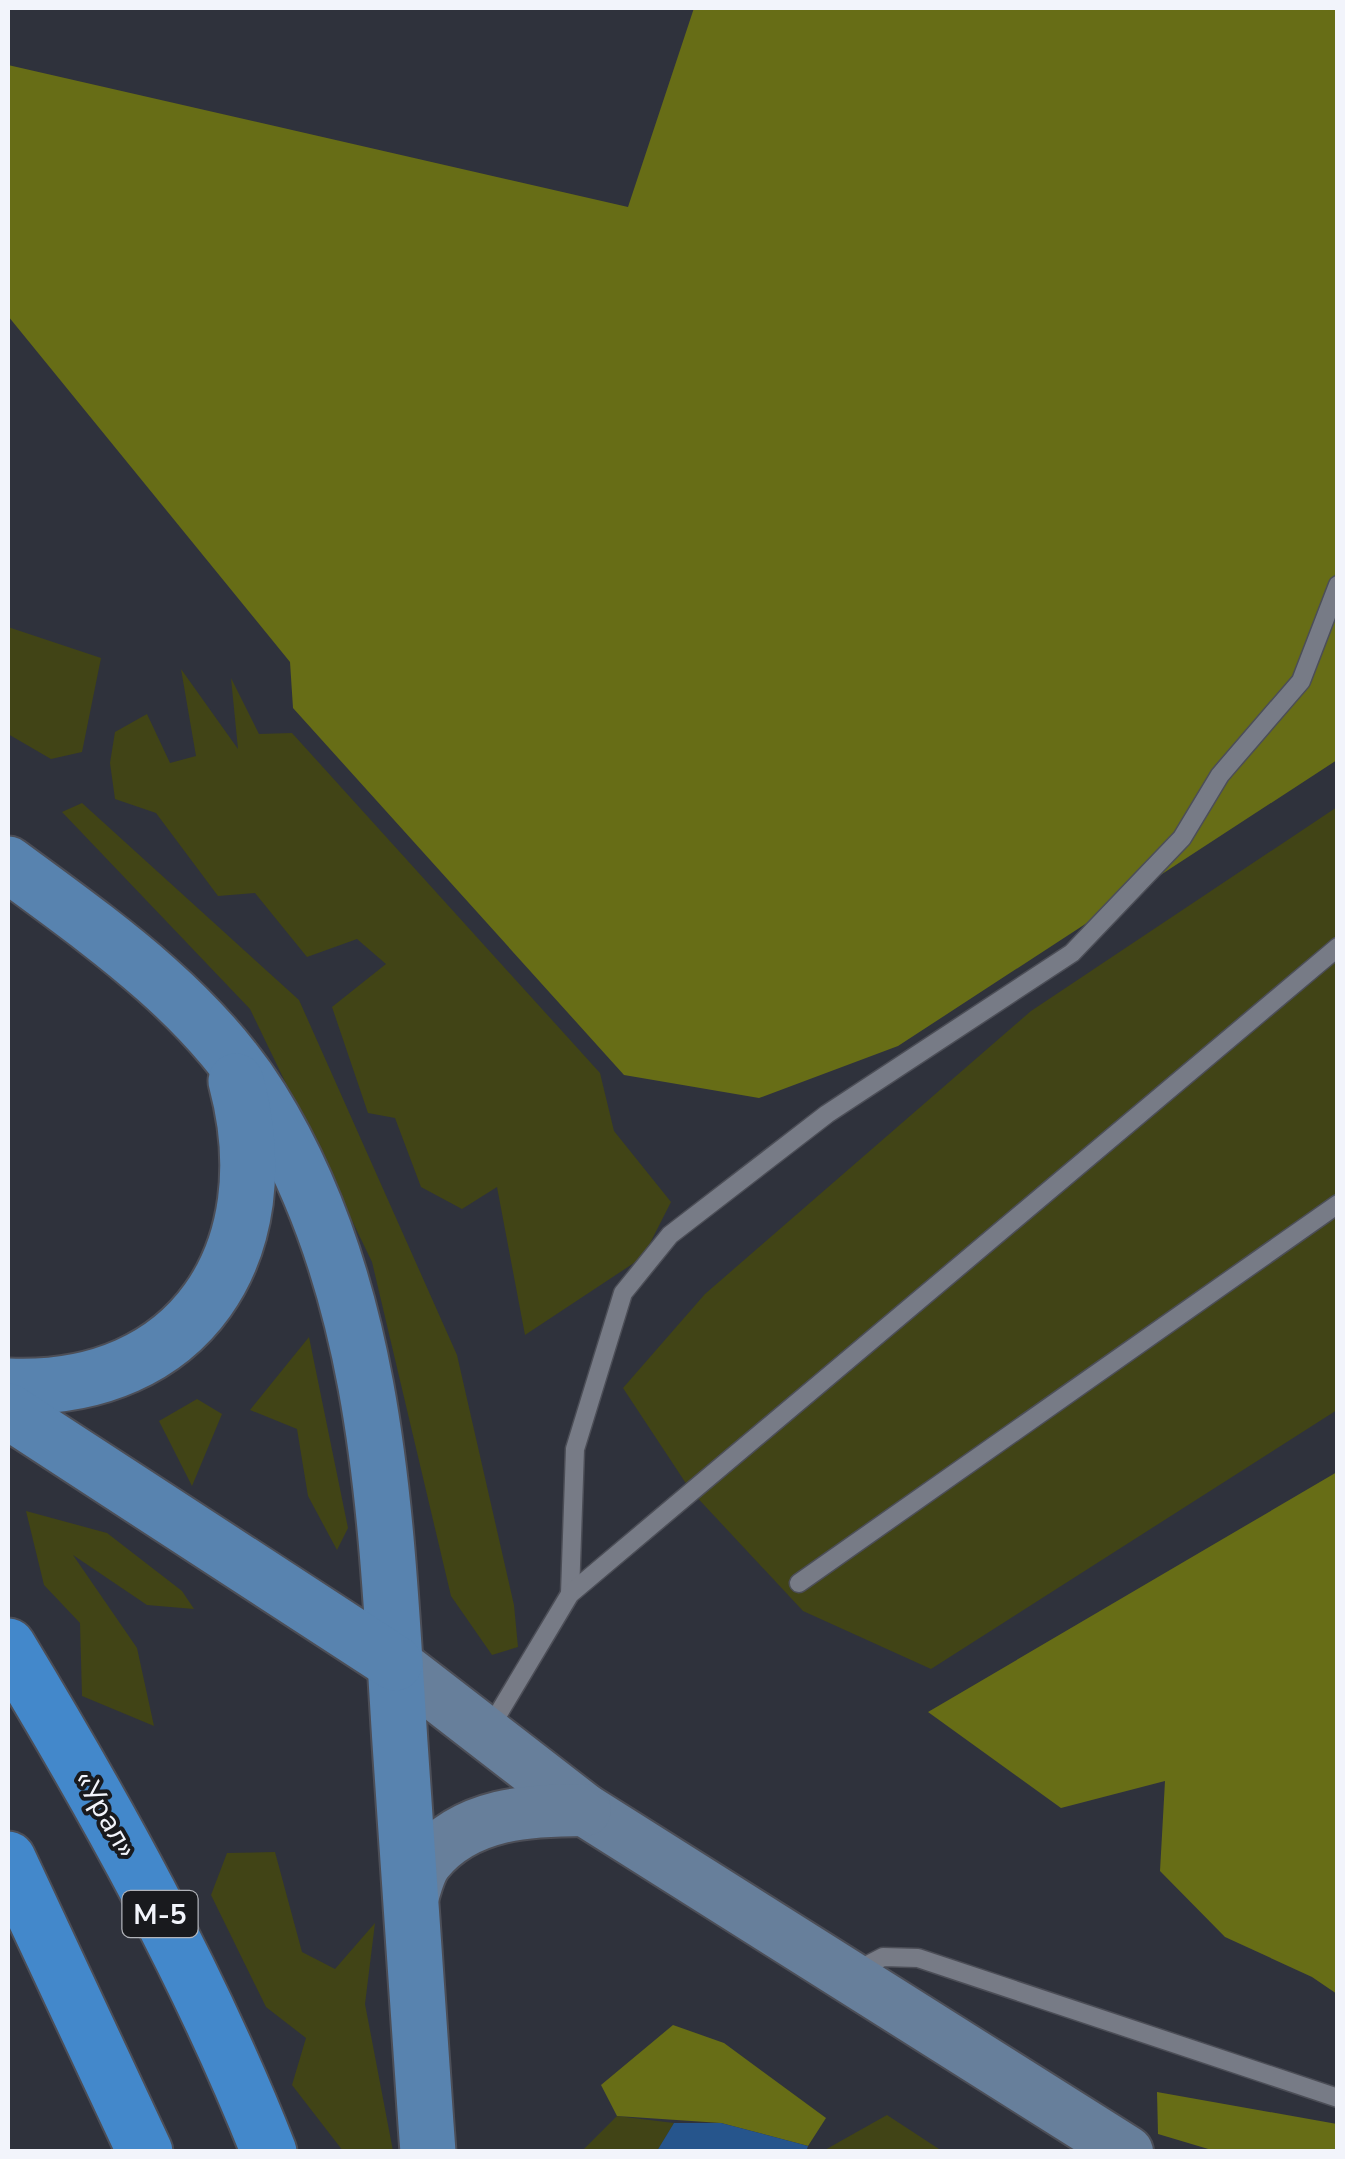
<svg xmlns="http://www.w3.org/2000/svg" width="1345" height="2159" viewBox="0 0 1345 2159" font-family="'Nunito Sans',sans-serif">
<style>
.green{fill:#414416}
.forest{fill:#676d16}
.water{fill:#26558c}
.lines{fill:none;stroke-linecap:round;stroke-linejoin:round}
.lane-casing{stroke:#4c4e57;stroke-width:21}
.secondary-casing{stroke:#4c4e57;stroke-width:56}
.primary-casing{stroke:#4c4e57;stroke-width:59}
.highway-casing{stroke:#4c4e57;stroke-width:59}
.lane{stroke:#777b86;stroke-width:18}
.secondary{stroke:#677f9b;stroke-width:52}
.primary{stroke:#5883af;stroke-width:55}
.highway{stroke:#4388cb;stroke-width:55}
.labels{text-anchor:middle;stroke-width:8;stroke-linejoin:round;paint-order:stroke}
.shield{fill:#191a1e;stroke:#b1b3b9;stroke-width:2.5}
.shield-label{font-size:28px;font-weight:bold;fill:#f2f4fb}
.street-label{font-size:30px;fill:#f2f4fb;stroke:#191a1e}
</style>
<rect width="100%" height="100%" fill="#2f323c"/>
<g class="green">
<path d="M8,627L101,658L82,752L51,759L8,734Z"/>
<path d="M181,669L238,749L231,678L259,734L292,733L600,1073L614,1131L671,1202L643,1257L525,1335L497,1187L462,1209L421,1187L395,1118L368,1113L332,1007L386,964L357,939L307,957L255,893L218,896L156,813L115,799L110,763L115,732L147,714L170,763L196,756Z"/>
<path d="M82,803L299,1000L457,1355L514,1605L518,1647L492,1655L451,1596L372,1262L250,1009L62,812Z"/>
<path d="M1337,807V1410L931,1669L803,1611L691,1491L623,1388L705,1294L1031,1011Z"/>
<path d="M309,1337L348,1528L337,1550L308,1496L297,1429L250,1410Z"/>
<path d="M197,1399L222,1414L192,1486L159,1421Z"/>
<path d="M26,1511L107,1533L182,1591L194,1609L147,1605L73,1555L137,1648L154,1726L82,1696L80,1623L44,1585Z"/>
<path d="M275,1852L302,1952L335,1969L375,1923L365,2004L393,2151H343L292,2085L306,2038L266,2007L211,1895L227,1853Z"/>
<path d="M887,2115L942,2151H823Z"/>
<path d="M617,2116L674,2123L657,2151L581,2152Z"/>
</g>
<g class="forest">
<path d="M694,8H1337V760L898,1046L759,1098L624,1075L293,708L290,662L8,316V65L628,207Z"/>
<path d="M1337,1472V1994L1312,1977L1225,1937L1160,1871L1165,1781L1061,1808L928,1712Z"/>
<path d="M673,2025L724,2043L826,2118L808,2146L721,2123L617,2116L601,2085Z"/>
<path d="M1157,2092L1337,2124V2151H1215L1158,2134Z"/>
</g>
<path class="water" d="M674,2123H721L808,2146L806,2152L657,2151Z"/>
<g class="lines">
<defs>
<g id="lane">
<path d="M799,1583L1338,1204"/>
<path d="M570,1594L575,1449L623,1293L670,1235L827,1114L1072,953L1182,838L1220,775L1301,681L1338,585"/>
<path d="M488,1731L570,1594L1338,947"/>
<path d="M854,1972L883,1957L918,1958L1338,2098"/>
</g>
<g id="secondary">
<path d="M395,1663L585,1810L1127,2152"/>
<path d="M410,1904C415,1891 418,1872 427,1861C466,1813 529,1810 585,1810"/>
</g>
<g id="primary">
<path d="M8,864C100,932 199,1000 261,1099C381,1291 386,1525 400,1743C409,1880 418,2016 428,2152"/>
<path d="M8,1386C190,1394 282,1251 236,1081"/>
<path d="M8,1411L395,1663"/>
</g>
<g id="highway">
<path d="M8,1646C106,1808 199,1975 269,2152"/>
<path d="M8,1859L145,2152"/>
</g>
</defs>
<use href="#lane" class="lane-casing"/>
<use href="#secondary" class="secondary-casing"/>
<use href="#primary" class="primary-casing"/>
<use href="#highway" class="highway-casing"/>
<use href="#lane" class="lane"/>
<use href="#secondary" class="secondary"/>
<use href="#primary" class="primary"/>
<use href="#highway" class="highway"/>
</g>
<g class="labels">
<rect class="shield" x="122.5" y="1891" width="75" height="46" rx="8"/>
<g class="shield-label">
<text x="160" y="1924">М-5</text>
</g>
<g class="street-label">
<text transform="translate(106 1814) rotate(60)" y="10">«Урал»</text>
</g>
</g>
<rect width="1345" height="2159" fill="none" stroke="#f2f4fb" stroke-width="20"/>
</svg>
